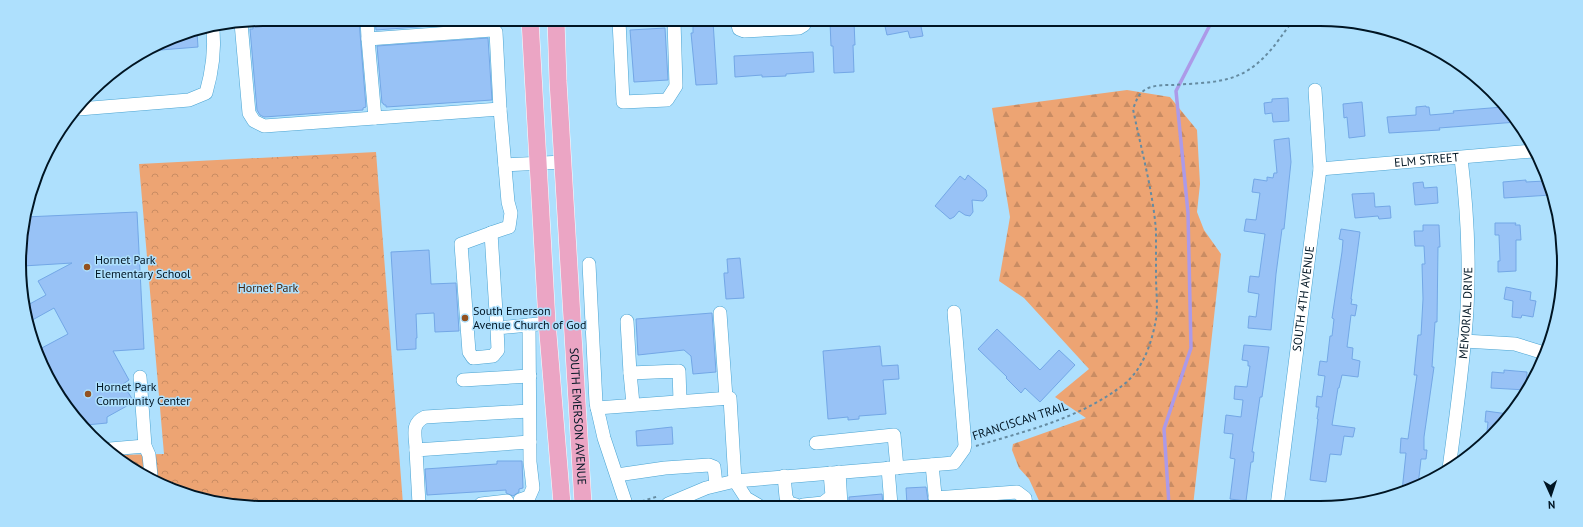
<svg xmlns="http://www.w3.org/2000/svg" width="1583" height="527" viewBox="0 0 1583 527" font-family="'PT Sans',sans-serif">
<style>
.forest{fill:url(#forest-firs)}
.park{fill:url(#park-crowns)}
.lines{fill:none;stroke-linecap:round;stroke-linejoin:round}
.stream{stroke:#ac9ae8;stroke-width:3.5}
.building{fill:#98c2f6;stroke:#73a7e6}
.minor-casing{stroke:#4aa3d1;stroke-width:14}
.major-casing{stroke:#fff;stroke-width:18}
.path{stroke:#658ba1;stroke-width:2;stroke-dasharray:3 3;stroke-linecap:butt}
.minor{stroke:#fff;stroke-width:13}
.major{stroke:#eba5c4;stroke-width:17}
.poi-dot{fill:#93511f;stroke:#aee0fd;stroke-width:1.5}
.labels{text-anchor:middle;stroke-width:3;stroke-linejoin:round;paint-order:stroke}
.street-label{font-size:12px;fill:#001523;stroke:#aee0fd}
.poi-label{font-size:12px;fill:#001523;stroke:#aee0fd;text-anchor:start}
.park-label{font-size:12px;fill:#44250f;stroke:#aee0fd}
.rim{fill:none;stroke:#001523;stroke-width:2}
</style>
<defs>
<pattern id="forest-firs" width="22" height="20" patternUnits="userSpaceOnUse"><rect width="22" height="20" fill="#eda473"/><path d="M5 1l3.5 6h-7zM16 11l3.5 6h-7z" fill="#c98c63"/></pattern>
<pattern id="park-crowns" width="20" height="18" patternUnits="userSpaceOnUse"><rect width="20" height="18" fill="#eda473"/><path d="M2 6a3 3 0 1 1 6 0M12 15a3 3 0 1 1 6 0" fill="none" stroke="#c98c63"/></pattern>
</defs>
<rect width="100%" height="100%" fill="#aee0fd"/>
<path class="forest" d="M1127,90L1170,97L1197,130L1200,184L1197,212L1204,230L1221,254L1193,506L1041,505L1029,479L1019,468L1012,450L1013,444L1086,418L1055,397L1089,369L1024,298L999,281L1010,217L992,108Z"/>
<path class="park" d="M376,152L403,504L216,503L127,467L116,455L164,454L139,164Z"/>
<g class="lines">
<path class="stream" d="M1169,505L1164,429L1191,348L1188,213L1176,91L1211,23"/>
</g>
<g class="building">
<path d="M348,19H356L357,21H359L366,107L363,108V110L264,117L260,115L257,110L250,29H253V26Z"/>
<path d="M375,19L487,20V22L376,30Z"/>
<path d="M693,21H713L717,84L696,85L691,33H693Z"/>
<path d="M831,21L854,22L855,45H853L854,72L834,73L833,46H831L830,22Z"/>
<path d="M884,22H920L923,36L910,38L908,31L887,35Z"/>
<path d="M665,28L668,80L634,82L630,30Z"/>
<path d="M197,32L198,47L148,51L170,38Z"/>
<path d="M488,38L492,100L386,107V105H384L383,103H382L377,46Z"/>
<path d="M813,52L814,72L786,74V76L762,77V75L735,77L734,56Z"/>
<path d="M1288,98L1289,121L1273,122L1272,113L1265,114L1264,103L1272,102V99Z"/>
<path d="M1362,102L1365,136L1349,138L1347,117L1344,118L1343,104Z"/>
<path d="M1426,106V107H1429L1430,115L1454,113L1453,111L1503,107L1517,122L1439,128L1440,130L1389,133L1387,117L1416,115V107Z"/>
<path d="M1289,138L1291,162L1284,229H1282L1276,274L1271,330L1248,328L1249,316L1256,317L1259,294L1248,292L1250,276L1259,277L1265,234L1244,231L1246,219L1256,220L1260,193L1252,192L1254,179L1267,181V177L1273,178L1274,173H1277L1274,140Z"/>
<path d="M968,175L986,190L987,196L983,201L972,200L973,212L970,216L965,215L959,211L954,217L950,219L935,206L960,176L965,180Z"/>
<path d="M1526,180V182L1545,181L1551,195L1504,198L1503,182Z"/>
<path d="M1423,182L1424,188L1437,187L1438,203L1415,205L1413,183Z"/>
<path d="M1374,193L1375,207L1390,206L1391,218L1379,219L1378,216L1355,218L1352,194Z"/>
<path d="M137,212L144,349L113,351L129,380L123,384L134,402L107,417V423L86,425L60,400L38,350L68,334L54,308L27,323L26,306L46,295L38,281L72,263L23,266L21,232L25,217Z"/>
<path d="M1495,223H1516L1515,225H1520L1521,240H1516V271L1498,272V261H1500L1499,235H1495Z"/>
<path d="M1423,225H1439L1440,247H1438L1437,322H1435L1432,367H1434L1424,437V450H1427L1426,459H1421L1418,486L1402,491L1406,453H1400L1401,438L1408,439L1414,396L1417,375H1414L1418,335H1421L1423,299L1422,264H1425L1424,246H1415L1414,231H1423Z"/>
<path d="M1341,229L1360,232L1351,299H1352L1351,304L1357,305L1355,316L1351,315L1347,347L1353,348L1352,359L1360,361L1358,377L1342,375L1339,388H1338L1332,425L1355,428L1353,437L1344,436L1341,455L1330,454L1326,482L1310,480L1318,419H1317L1319,407H1316L1317,396L1322,397L1325,376L1318,375L1320,361L1327,362L1330,336H1332L1334,319L1332,318L1342,252L1343,240L1339,239Z"/>
<path d="M429,250L431,284L456,283L459,331L435,332L434,313L416,314L417,338H416V349L397,350L391,252Z"/>
<path d="M740,258L744,298L726,299L724,275V273H728L727,259Z"/>
<path d="M1506,287L1531,292L1530,300L1536,301L1533,317L1522,315L1521,318L1512,317L1513,301L1504,299Z"/>
<path d="M712,313L716,372L693,374L691,356L684,350L638,355L636,319Z"/>
<path d="M997,329L1040,370L1059,350L1075,365L1040,402L1025,388L1021,393L1006,378L1007,377L978,349Z"/>
<path d="M1244,345L1269,347L1262,397H1260L1252,452H1254L1253,462H1251L1246,501L1230,499L1235,459L1230,458L1233,434L1224,433L1226,415L1241,417L1243,400L1234,399L1235,386L1247,387L1250,366H1248V361L1242,360Z"/>
<path d="M880,346L882,366L898,365L899,379L883,380L886,414L859,416V419L848,420V417L828,419L823,351Z"/>
<path d="M1504,370L1527,372L1526,390L1491,388L1492,372L1504,373Z"/>
<path d="M1486,411L1508,414L1486,441L1488,422H1485Z"/>
<path d="M672,427L673,444L637,446L636,431Z"/>
<path d="M497,461H522L523,488L519,489V492L513,496L506,493V490L427,495L425,469L497,464Z"/>
<path d="M926,487L928,500L926,501V505H907L906,488Z"/>
<path d="M882,494L883,505H849V497Z"/>
</g>
<g class="lines">
<defs>
<g id="minor">
<path d="M367,19L368,39L492,30L496,32L500,109L508,202L511,213L509,227L491,233"/>
<path d="M619,21L623,102L667,100L676,86L674,21"/>
<path d="M737,21L739,29L744,31L799,28L804,25L805,21"/>
<path d="M241,23L249,113L254,121L264,126L500,109"/>
<path d="M368,39L375,118"/>
<path d="M79,109L189,100L206,93C212,72 215,51 213,29"/>
<path d="M505,165L563,162"/>
<path id="s1" d="M1320,169L1533,151"/>
<path d="M589,264L596,403L604,438L626,504"/>
<path d="M720,313L726,398"/>
<path d="M627,321L630,373"/>
<path d="M497,328L491,233L461,244L469,352L473,358L493,356L498,350L497,328L529,325"/>
<path d="M1464,341L1515,344L1544,353"/>
<path d="M140,377L145,446L149,455L151,476"/>
<path d="M463,380L530,376"/>
<path d="M633,404L630,373L679,371L680,401"/>
<path d="M597,408L730,398L735,481L746,498L758,505"/>
<path d="M816,443L894,435L897,468"/>
<path d="M110,449L145,446"/>
<path d="M416,450C416,436 410,424 425,417L529,411"/>
<path d="M932,465L936,505"/>
<path d="M888,468L891,505"/>
<path id="s2" d="M1449,469C1456,415 1464,362 1467,309C1470,258 1467,208 1461,158"/>
<path d="M839,472L841,505"/>
<path d="M617,475L665,468L709,465L714,467L716,484"/>
<path d="M784,476L786,497L789,503L796,505"/>
<path d="M935,498L1017,492L1025,498L1026,505"/>
<path d="M520,500L529,497L533,488L530,462L529,325L538,324"/>
<path d="M419,504L416,450L530,442"/>
<path d="M481,504L507,501"/>
<path d="M668,504L706,488L735,481L954,463L964,449L965,445L954,312"/>
<path d="M803,505L823,503L832,496L830,473"/>
<path id="s3" d="M1277,506L1320,169L1315,90"/>
</g>
<g id="major">
<path d="M530,20L547,322L562,504"/>
<path id="s4" d="M556,20L558,81L583,504"/>
</g>
</defs>
<use href="#minor" class="minor-casing"/>
<use href="#major" class="major-casing"/>
<g class="path">
<path d="M976,446C1026,431 1081,418 1123,385C1143,370 1152,342 1156,319C1158,305 1156,290 1156,277C1156,262 1156,246 1156,231C1153,191 1141,149 1133,109C1136,101 1138,94 1146,89C1154,85 1164,85 1173,85C1196,83 1224,84 1245,72C1266,60 1277,42 1291,23"/>
<path d="M636,503L659,496"/>
</g>
<use href="#minor" class="minor"/>
<use href="#major" class="major"/>
</g>
<g class="poi-dot">
<circle cx="87" cy="267" r="4"/>
<circle cx="465" cy="318" r="4"/>
<circle cx="88" cy="394" r="4"/>
</g>
<g class="labels">
<g class="street-label">
<text dy="4" stroke="none"><textPath href="#s1" startOffset="107">ELM STREET</textPath></text>
<text dy="4" stroke="none"><textPath href="#s3" startOffset="209">SOUTH 4TH AVENUE</textPath></text>
<text dy="4" stroke="none"><textPath href="#s2" startOffset="157">MEMORIAL DRIVE</textPath></text>
<text dy="4" stroke="none"><textPath href="#s4" startOffset="397">SOUTH EMERSON AVENUE</textPath></text>
<text transform="translate(1020 421) rotate(-18)" y="4">FRANCISCAN TRAIL</text>
</g>
<g class="poi-label">
<text x="95" y="264">Hornet Park<tspan x="95" dy="14">Elementary School</tspan></text>
<text x="473" y="315">South Emerson<tspan x="473" dy="14">Avenue Church of God</tspan></text>
<text x="96" y="391">Hornet Park<tspan x="96" dy="14">Community Center</tspan></text>
</g>
<g class="park-label">
<text x="268" y="292">Hornet Park</text>
</g>
</g>
<path d="M0 0H1583V527H0ZM263 26H1320A237 237 0 0 1 1557 263V264A237 237 0 0 1 1320 501H263A237 237 0 0 1 26 264V263A237 237 0 0 1 263 26Z" fill="#aee0fd" fill-rule="evenodd"/>
<path class="rim" d="M263 26H1320A237 237 0 0 1 1557 263V264A237 237 0 0 1 1320 501H263A237 237 0 0 1 26 264V263A237 237 0 0 1 263 26Z"/>
<g transform="translate(1551 495) rotate(177)" stroke="#aee0fd" stroke-width="3" paint-order="stroke">
<path d="M0-3L7 15L0 10L-7 15Z" fill="#001523"/>
<text y="-6" font-size="11" font-weight="bold" text-anchor="middle" fill="#001523">N</text>
</g>
</svg>
